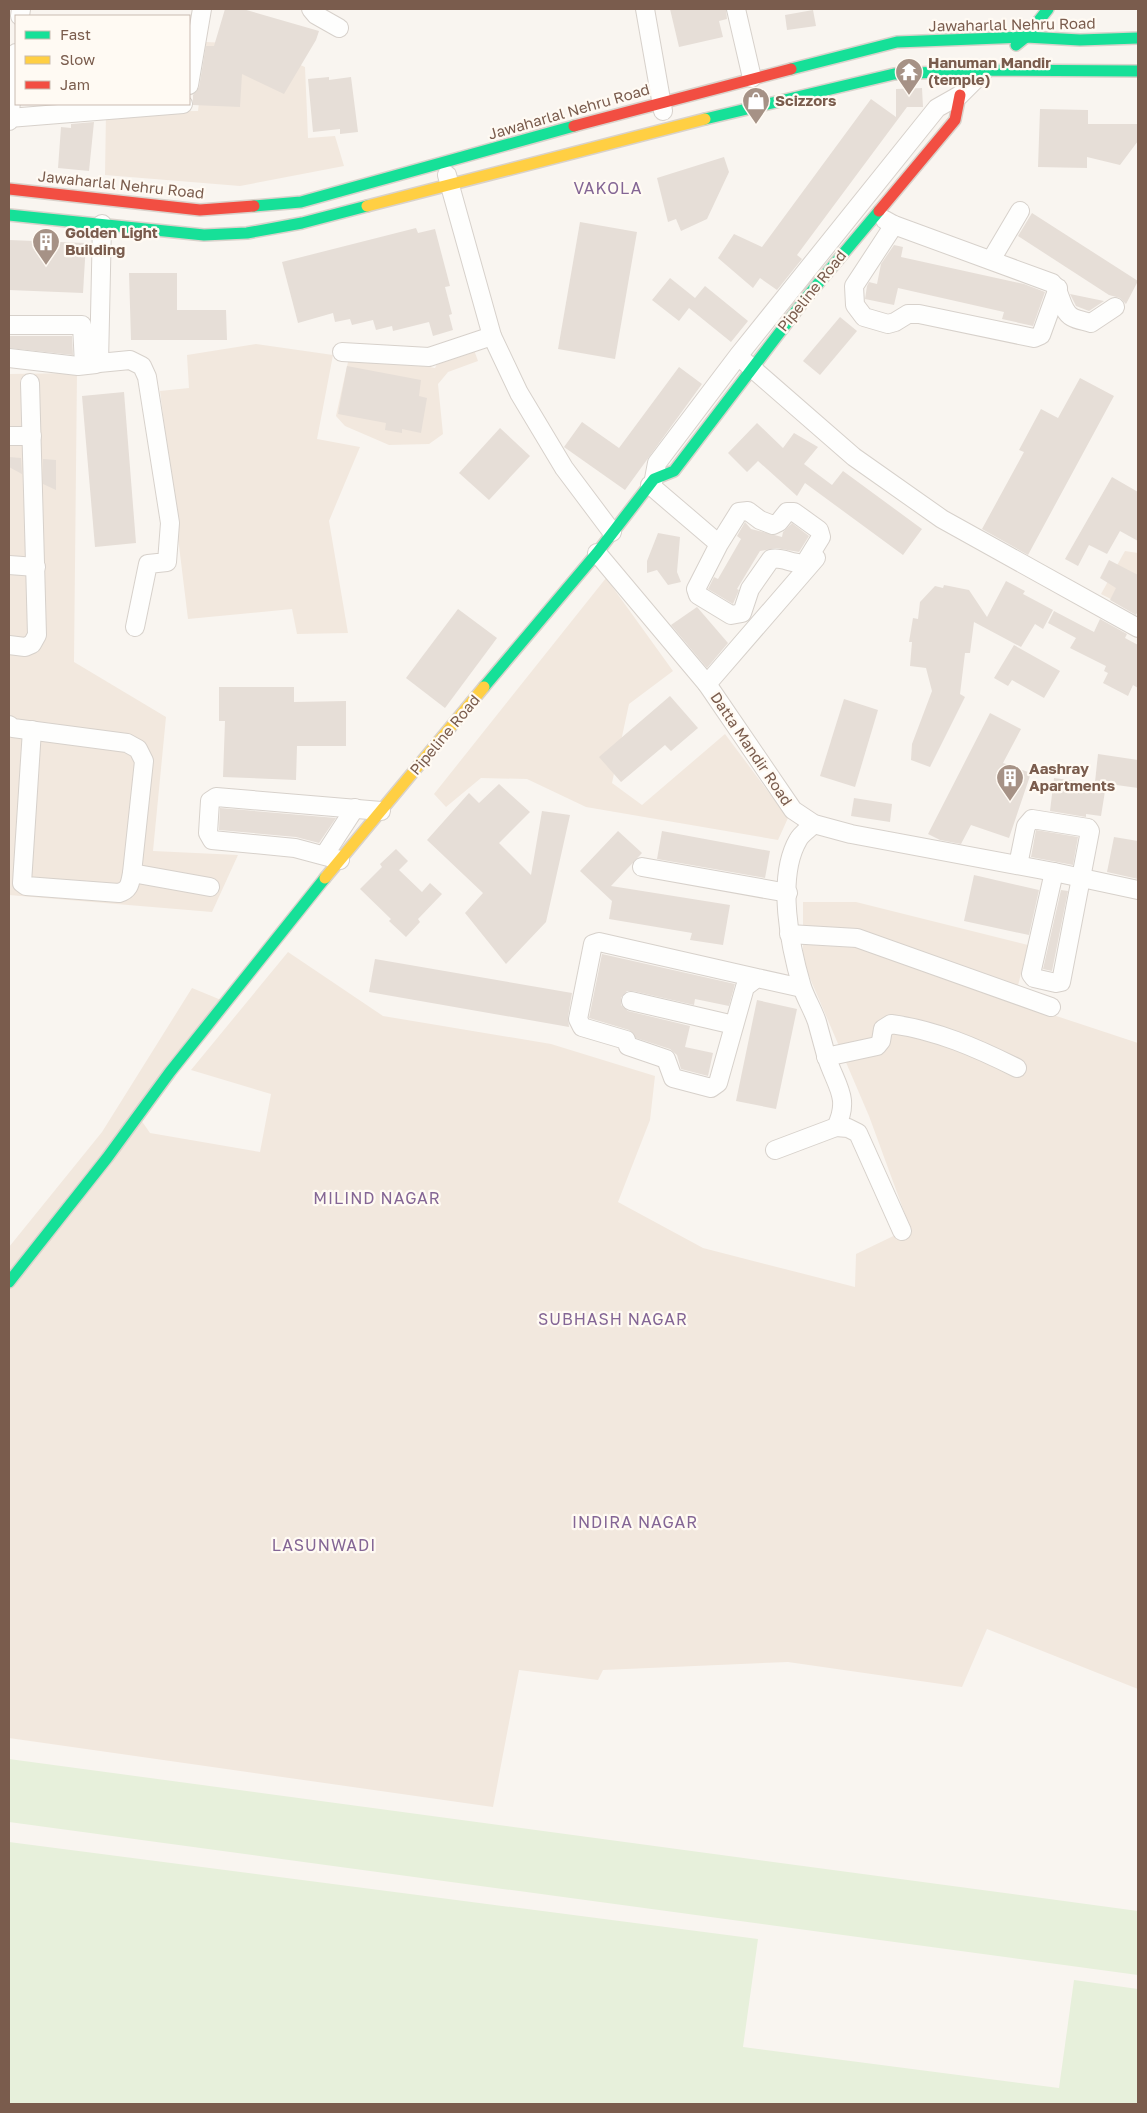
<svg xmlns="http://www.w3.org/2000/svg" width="1147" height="2113" viewBox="0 0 1147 2113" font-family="'Golos Text',sans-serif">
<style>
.residential{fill:#f2e8de}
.green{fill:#e7f0db}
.building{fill:#e6ded7}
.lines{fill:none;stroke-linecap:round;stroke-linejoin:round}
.street-casing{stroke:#d7d1cb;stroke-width:20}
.fast-casing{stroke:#d9d2cb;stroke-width:14}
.slow-casing{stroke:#d9d2cb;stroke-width:14}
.jam-casing{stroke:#d9d2cb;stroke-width:14}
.street{stroke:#fefefd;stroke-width:18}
.fast{stroke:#16e098;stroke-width:11}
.slow{stroke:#ffcf43;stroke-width:11}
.jam{stroke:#f24e42;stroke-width:11}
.labels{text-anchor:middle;stroke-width:4.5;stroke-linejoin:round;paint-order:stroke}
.street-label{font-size:15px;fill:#7a5c4d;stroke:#fffaf3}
.poi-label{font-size:15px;font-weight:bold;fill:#7a5c4d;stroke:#fffaf3;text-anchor:start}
.neighbourhood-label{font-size:16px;letter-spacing:1px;fill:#846695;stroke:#fffaf3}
</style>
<rect width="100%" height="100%" fill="#f9f5f0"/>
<g class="residential">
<path d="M206,42L252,44L305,67L308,138L335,136L344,166L240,186L105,175L106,112L198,111Z"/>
<path d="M256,344L333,355L317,439L360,447L329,521L348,633L297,634L292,609L188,619L160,391L189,388L187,355Z"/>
<path d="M474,350L478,361L448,372L438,384L443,434L429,444L389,445L345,426L336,416L350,353L435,368L439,360Z"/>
<path d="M77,373L74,662L166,717L153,851L238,855L212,912L9,895V374Z"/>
<path d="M1125,551L1138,553V613L1101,594Z"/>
<path d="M606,578L673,671L629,704L612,783L642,805L725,734L788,818L778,840L586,807L527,779L481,778L446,807L434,794Z"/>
<path d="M803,902H856L1028,945L1014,1002L1138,1043V1689L987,1629L962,1687L788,1662L603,1670L598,1680L519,1670L493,1807L9,1738V1247L102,1132L192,988L226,1002L139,1117L150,1133L260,1152L271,1094L191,1070L288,952L383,1016L551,1044L655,1076L650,1120L618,1202L703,1248L855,1287L856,1254L910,1228L869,1116L803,962Z"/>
</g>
<g class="green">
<path d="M9,1759L1138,1911V1975L9,1822Z"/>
<path d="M9,1842L758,1939L743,2047L1059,2088L1074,1980L1138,1989V2104H9Z"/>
</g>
<g class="building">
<path d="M225,9H243L319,31L316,40L284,94L242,74L240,107L193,105V95L199,87L206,46H214Z"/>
<path d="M670,9H726L727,19L719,21L723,37L679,47Z"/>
<path d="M813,10L816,26L787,30L785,15Z"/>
<path d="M329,77V80L351,77L358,132L340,134V129L313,132L308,79Z"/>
<path d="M922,88L923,107H907L797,255L802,259L777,290L760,278L753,288L718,258L734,234L762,247L871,99L896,117V89Z"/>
<path d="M1040,109L1088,110V124H1138V141L1120,165L1087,157V168L1038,167Z"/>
<path d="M94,122L89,171L58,168L61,127L71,128V124Z"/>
<path d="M724,157L729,172L707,219L681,231L676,219L668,222L657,178Z"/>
<path d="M1032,213L1138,281L1126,304L1120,298L1109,295L1018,236Z"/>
<path d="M580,222L637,232L615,359L558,349Z"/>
<path d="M416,228L418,233L435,229L450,286L445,287L452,314L449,315L453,330L433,336L429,322L393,331L392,326L376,330L373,320L352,325L350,319L335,322L333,313L298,323L282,262Z"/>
<path d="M9,240L86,243L83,293L9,290Z"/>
<path d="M894,245L903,247L901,257L1024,284L1045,292L1033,326L1002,319L1004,312L898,288L894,305L865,299L867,286L869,282L877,284L881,264Z"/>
<path d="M129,273H177V310H226L227,340H131Z"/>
<path d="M670,278L695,298L705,286L748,321L731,342L689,308L679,321L652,300Z"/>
<path d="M1070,294L1104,301L1089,311L1076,306Z"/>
<path d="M840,317L857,331L820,375L803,361Z"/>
<path d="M9,336H72L73,355L9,348Z"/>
<path d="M347,366L421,380L419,396L427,398L421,433L402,429V433L385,430L386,423L338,414Z"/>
<path d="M679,367L702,384L625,490L564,447L582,422L619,448Z"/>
<path d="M1080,378L1114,396L1028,555L982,529L1024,452L1019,450L1041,409L1058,418Z"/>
<path d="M124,392L136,543L95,547L82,396Z"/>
<path d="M757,423L783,448L794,433L818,447L804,464L832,485L843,471L922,529L903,555L805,483L797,496L758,461L747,472L728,453Z"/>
<path d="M500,428L530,456L489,500L459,473Z"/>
<path d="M9,457L21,458L22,474L9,467Z"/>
<path d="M43,459L56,460V490L43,484Z"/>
<path d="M1112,477L1138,492V541L1120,531L1107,554L1089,545L1078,566L1065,559Z"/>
<path d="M745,522L751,529L782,537L783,532L792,523L809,536L799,552L776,548L760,551L737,589L739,590L733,604L708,589L714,577L718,579L741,539L737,536Z"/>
<path d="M658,533L680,537L677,572L681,582L668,585L657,570L647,573V561Z"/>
<path d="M1109,560L1138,575V611L1136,615L1110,600L1116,588L1100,578Z"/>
<path d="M1006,581L1025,591L1023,594L1053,610L1043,629L1035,624L1021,647L974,622L970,653H965L960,694L965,697L930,767L911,760L912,744L932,691L926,668L910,666L912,642H909L913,618L918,619L920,602L935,586L943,588L944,585L969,590L987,617Z"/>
<path d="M697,607L728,643L707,668L671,625Z"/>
<path d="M458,609L497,638L445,708L406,678Z"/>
<path d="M1054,611L1094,632L1100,619L1127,634L1125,638L1138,645V688L1133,685L1128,696L1103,683L1108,673L1104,671L1106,666L1070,648L1076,638L1048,623Z"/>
<path d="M1014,645L1060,671L1044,698L1012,680L1008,686L994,678Z"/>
<path d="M219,687H294V702L346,701V746H297L296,780L223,777L225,721H219Z"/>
<path d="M670,696L698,728L671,751L665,745L621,782L599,757Z"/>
<path d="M844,699L878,710L855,787L820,776Z"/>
<path d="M990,713L1021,729L1003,763L1031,773L1009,838L971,825L961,844L940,840L928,834Z"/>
<path d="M1098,754L1138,760V788L1095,782Z"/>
<path d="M1054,778L1106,785L1101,816L1086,814V817L1050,811Z"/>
<path d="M499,784L530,812L499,843L531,875L542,811L570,815L546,922L506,964L465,913L483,893L427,840L469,793L479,803Z"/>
<path d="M854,798L892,804L890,822L851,816Z"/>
<path d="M220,808L336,818L319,843L296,837L219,830Z"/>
<path d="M1036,830L1078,837L1073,865L1031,857Z"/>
<path d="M618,831L642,853L611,886L730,905L723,945L690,940L692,933L609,919L612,901L580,871Z"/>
<path d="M662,831L770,851L765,878L657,859Z"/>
<path d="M1114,837L1138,841V879L1107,872Z"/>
<path d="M396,849L408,861L399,870L422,892L430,883L442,894L418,919L420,922L406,937L389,921L391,919L360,889L382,867L380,864Z"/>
<path d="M974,875L1039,890L1029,935L964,921Z"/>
<path d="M1061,890L1068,891L1052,971L1043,969Z"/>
<path d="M602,954L735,984L729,1006L695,999L694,1005L633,991H627L621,998V1005L628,1011L690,1026L685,1047L713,1053L708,1076L681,1069L677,1055L670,1049L636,1038L629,1030L589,1018Z"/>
<path d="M375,959L572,993L568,1017L569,1027L369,992Z"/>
<path d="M757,1000L797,1009L776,1109L736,1101Z"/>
</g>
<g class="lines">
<defs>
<g id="street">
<path d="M311,9L316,15L339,28"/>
<path d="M645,9L663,111"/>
<path d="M736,9L752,78"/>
<path d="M20,16L21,9"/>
<path d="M189,85L202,9"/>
<path d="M9,118L183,104"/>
<path d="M9,121L16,53"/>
<path d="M447,175L492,336L519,393L564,468L612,532"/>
<path d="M885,220L894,225L1052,283C1062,292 1060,310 1072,317C1077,320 1085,321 1091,323L1115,307"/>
<path d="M102,224L99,363L130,360L142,366L147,377L170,523L167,562L148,564L135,627"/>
<path d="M894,225L854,286L855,305L864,317L888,324L895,322L908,314H919L1034,338L1041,335L1058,288"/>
<path d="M991,260L1020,211"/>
<path d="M9,325H82L84,365"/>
<path d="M342,352L429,357L492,336"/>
<path d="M9,358L78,366L96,364"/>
<path d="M745,362L854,457L942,519L1138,628"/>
<path d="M9,436H32"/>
<path d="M654,479L657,463L738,356L937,108L960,95L985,70"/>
<path d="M650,485L719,544L739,512L748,511L760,520L773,525L779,522L787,512H794L819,530L821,537L805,563C793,565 782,556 771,559L750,589L742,613L731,615L698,595L696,589L719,544"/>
<path d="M597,553L707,684L793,810L814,824L851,834L1054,872L1138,890"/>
<path d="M9,565L36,567"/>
<path d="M9,645L25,647L32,644L37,635L30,383"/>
<path d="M707,684L816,558"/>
<path d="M9,725L13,728L127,743L138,749L144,761L132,873L210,887"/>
<path d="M32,730L22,883L26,886L119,893C130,890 130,883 132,873"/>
<path d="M325,854L355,808"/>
<path d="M340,860L295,848L212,840L208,833L210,801L216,797L381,811"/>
<path d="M1018,865L1026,826L1032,819L1088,828L1090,831L1061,982L1056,983L1034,978L1031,974L1054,872"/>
<path d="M642,867L788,893"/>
<path d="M789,934L857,938L1051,1007"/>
<path d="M757,978L599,942L593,944L578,1019L582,1027L626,1040L628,1046L666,1059L673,1078L711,1088L718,1083L745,987L757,978L802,988"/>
<path d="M631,1001L734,1025"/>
<path d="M826,1057L877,1046L881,1041L883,1029L891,1024C936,1030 977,1048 1017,1068"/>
<path d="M836,1127L848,1128L858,1133L902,1231"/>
<path d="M775,1150L836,1127C851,1097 835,1085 826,1055C823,1044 820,1033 817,1022C813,1010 806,999 802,987C790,947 776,878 798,840C801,834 809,829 814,824"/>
</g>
<g id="fast">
<path d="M1016,45L1026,37L1048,9"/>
<path d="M791,69L897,42L1026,37L1080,40L1138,38"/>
<path d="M705,119L894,74L985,70L1138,71"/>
<path d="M254,206L301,202L574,126"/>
<path d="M9,215L204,235L247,233L302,223L367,206"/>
<path d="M484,687L597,553L654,479L674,471L806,298L879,211"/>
<path d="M9,1282L107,1158L170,1072L325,878"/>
</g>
<g id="slow">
<path d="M367,206L705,119"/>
<path d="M325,878L484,687"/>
</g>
<g id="jam">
<path d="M574,126L791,69"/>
<path d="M9,189L200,210L254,206"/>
<path d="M879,211L955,120L960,95"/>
</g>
</defs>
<use href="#street" class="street-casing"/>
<use href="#fast" class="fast-casing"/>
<use href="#slow" class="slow-casing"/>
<use href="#jam" class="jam-casing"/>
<use href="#street" class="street"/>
<use href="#fast" class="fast"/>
<use href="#slow" class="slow"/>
<use href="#jam" class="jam"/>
</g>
<defs>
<symbol id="temple-pin" viewBox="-11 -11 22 30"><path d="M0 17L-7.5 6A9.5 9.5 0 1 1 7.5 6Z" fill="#a69286" stroke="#fffaf3"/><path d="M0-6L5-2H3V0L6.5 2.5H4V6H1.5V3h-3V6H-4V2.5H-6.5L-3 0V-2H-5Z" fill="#fff"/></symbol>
<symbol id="shop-pin" viewBox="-11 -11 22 30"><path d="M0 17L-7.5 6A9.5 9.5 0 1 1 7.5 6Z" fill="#a69286" stroke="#fffaf3"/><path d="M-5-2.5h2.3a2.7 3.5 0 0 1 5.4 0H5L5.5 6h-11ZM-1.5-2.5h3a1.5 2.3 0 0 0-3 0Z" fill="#fff"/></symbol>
<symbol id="building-pin" viewBox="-11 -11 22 30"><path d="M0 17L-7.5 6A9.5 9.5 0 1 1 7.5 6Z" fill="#a69286" stroke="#fffaf3"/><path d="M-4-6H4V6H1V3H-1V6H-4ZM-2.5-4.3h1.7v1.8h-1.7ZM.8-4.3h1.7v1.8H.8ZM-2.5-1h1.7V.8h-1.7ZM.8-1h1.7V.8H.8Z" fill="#fff"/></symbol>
</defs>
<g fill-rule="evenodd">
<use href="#temple-pin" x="893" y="56" width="32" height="43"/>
<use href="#shop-pin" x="740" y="85" width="32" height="43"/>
<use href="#building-pin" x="30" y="226" width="32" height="43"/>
<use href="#building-pin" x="994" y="762" width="32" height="43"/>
</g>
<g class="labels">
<g class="street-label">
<text transform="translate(1012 25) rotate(-1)" y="5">Jawaharlal Nehru Road</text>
<text transform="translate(569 112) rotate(-16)" y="5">Jawaharlal Nehru Road</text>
<text transform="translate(121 185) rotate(6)" y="5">Jawaharlal Nehru Road</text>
<text transform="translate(812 291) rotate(-51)" y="5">Pipeline Road</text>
<text transform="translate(445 735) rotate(-50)" y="5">Pipeline Road</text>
<text transform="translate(751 749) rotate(56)" y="5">Datta Mandir Road</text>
</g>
<g class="poi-label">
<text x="928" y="68">Hanuman Mandir<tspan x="928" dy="17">(temple)</tspan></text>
<text x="775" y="106">Scizzors</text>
<text x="65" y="238">Golden Light<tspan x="65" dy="17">Building</tspan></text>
<text x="1029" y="774">Aashray<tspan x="1029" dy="17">Apartments</tspan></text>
</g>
<g class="neighbourhood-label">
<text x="608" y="194">VAKOLA</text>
<text x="377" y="1204">MILIND NAGAR</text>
<text x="613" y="1325">SUBHASH NAGAR</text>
<text x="635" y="1528">INDIRA NAGAR</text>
<text x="324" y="1551">LASUNWADI</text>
</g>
</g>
<rect width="1147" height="2113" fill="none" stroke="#7a5c4d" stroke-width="20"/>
<rect x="15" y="15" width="175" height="90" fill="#fffaf3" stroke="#cabbb1"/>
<rect x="25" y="31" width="25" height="8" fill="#16e098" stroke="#cabbb1"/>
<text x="60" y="40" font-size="15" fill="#7a5c4d">Fast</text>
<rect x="25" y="56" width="25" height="8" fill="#ffcf43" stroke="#cabbb1"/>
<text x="60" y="65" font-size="15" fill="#7a5c4d">Slow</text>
<rect x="25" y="81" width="25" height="8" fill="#f24e42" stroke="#cabbb1"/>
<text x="60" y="90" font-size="15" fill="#7a5c4d">Jam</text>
</svg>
